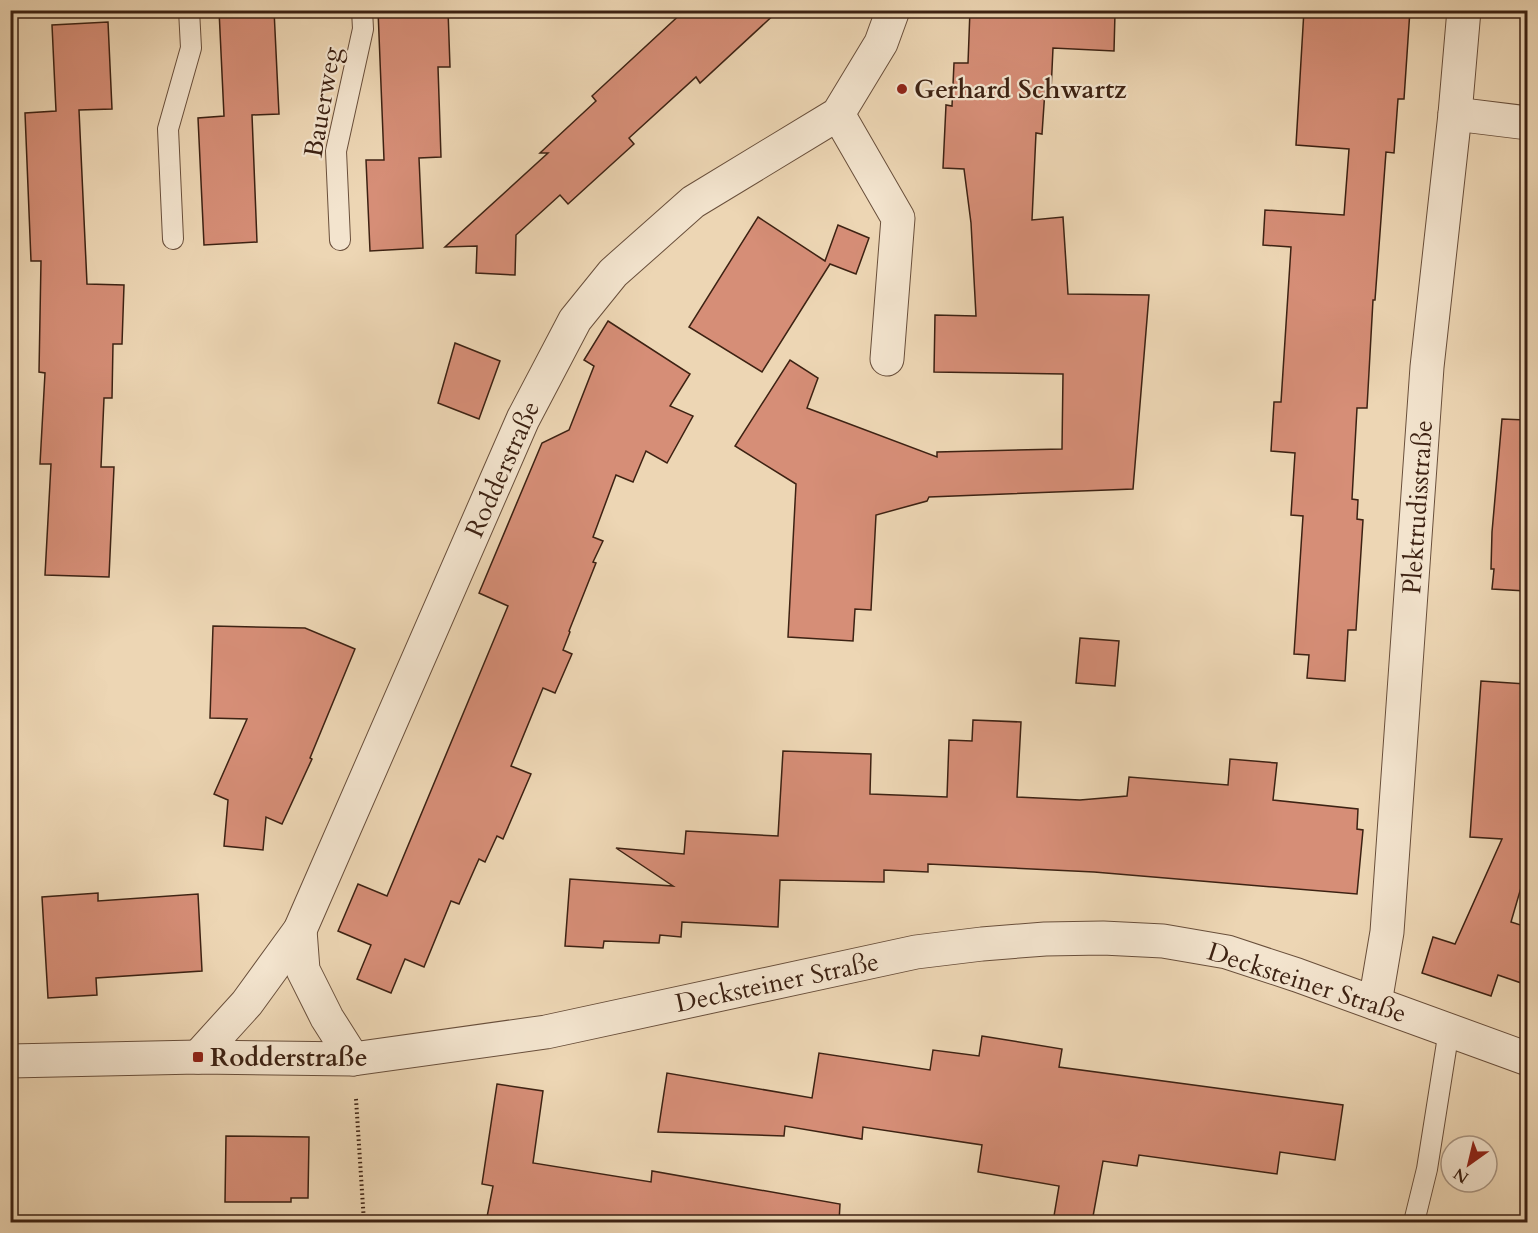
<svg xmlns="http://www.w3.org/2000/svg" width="1538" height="1233" viewBox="0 0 1538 1233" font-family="Cardo,serif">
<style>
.building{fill:#d68e77;stroke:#3d2213;stroke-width:1.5}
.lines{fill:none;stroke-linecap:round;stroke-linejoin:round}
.service-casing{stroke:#694f3b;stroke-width:22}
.minor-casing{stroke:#694f3b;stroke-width:35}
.path{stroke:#3d2213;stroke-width:4;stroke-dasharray:1.5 3;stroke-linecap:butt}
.service{stroke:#f3e4ce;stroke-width:20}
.minor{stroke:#f3e4ce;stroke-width:33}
.poi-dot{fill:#8f2418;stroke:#f3e4ce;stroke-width:2}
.labels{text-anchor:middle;stroke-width:4.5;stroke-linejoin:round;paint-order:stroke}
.poi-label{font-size:26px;font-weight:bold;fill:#3d2213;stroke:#f3e4ce;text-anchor:start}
.street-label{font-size:26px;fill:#3d2213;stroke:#f3e4ce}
</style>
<rect width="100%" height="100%" fill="#edd6b4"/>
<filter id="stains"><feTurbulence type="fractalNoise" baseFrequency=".00333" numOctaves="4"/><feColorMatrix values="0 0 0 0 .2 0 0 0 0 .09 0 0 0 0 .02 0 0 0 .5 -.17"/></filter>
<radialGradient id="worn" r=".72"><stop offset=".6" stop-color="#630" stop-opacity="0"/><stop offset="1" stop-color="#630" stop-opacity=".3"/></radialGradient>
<g class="building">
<path d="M219,10H274L279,114L252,115L257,242L204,245L198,118L224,116Z"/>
<path d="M378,10H448L450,67H438L441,157L419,158L423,248L370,251L366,160H384Z"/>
<path d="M685,10H779L700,83L696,77L629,138L634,144L568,204L560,195L516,235L515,275L476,273L477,246L445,247L548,153H540L596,101L592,96Z"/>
<path d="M970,10H1052L1115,13L1114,51L1053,48L1051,91L1045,90L1042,134L1036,133L1032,220L1063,217L1068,294L1149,295L1133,489L929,497L927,501L876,515L871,610L855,609L853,641L788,637L796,484L735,446L790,360L818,378L807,408L937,457V452L1062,449L1063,374L934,372L935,315L976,316L971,223L964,169L943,168L946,105L952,106L954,63H968Z"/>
<path d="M1304,10H1410L1404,99H1398L1394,153L1386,152L1375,300H1373L1367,408H1357L1352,499L1358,500L1357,519L1363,520L1356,630H1348L1345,681L1307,678L1309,655L1294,654L1303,516L1291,515L1295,453L1271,451L1274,402H1281L1291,247L1263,245L1265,210L1344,215L1349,149L1296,145Z"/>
<path d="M108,22L112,109L79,110L87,284L124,285L122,344H113L112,398H104L101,467H114L109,577L45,575L51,464H40L45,373L39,372L41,261H31L25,113L56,111L52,25Z"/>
<path d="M758,217L825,261L838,225L869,238L856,274L830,264L762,372L689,327Z"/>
<path d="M608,321L690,374L670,406L693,416L667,463L646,451L633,482L616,475L593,537L603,541L593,562L596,563L569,631L570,632L563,650L572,654L555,693L543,688L511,766L531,774L503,839L497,836L485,862L479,859L459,904L451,901L424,967L405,959L391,993L357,979L371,945L338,931L358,884L387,896L508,606L479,593L542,443L569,430L594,366L584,360Z"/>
<path d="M455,343L500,361L479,419L438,403Z"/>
<path d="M1502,419L1527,420V591L1492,589L1494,569H1491L1492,532Z"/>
<path d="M213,626L305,628L355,649L310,758L312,759L282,824L266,817L263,850L224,846L228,800L214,794L247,719L210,718Z"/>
<path d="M1080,638L1119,641L1115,686L1076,683Z"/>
<path d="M1481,681L1527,684V867L1511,922L1527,927V985L1498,975L1491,996L1422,973L1433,937L1455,944L1502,839L1470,837Z"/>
<path d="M973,720L1021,722L1017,797L1080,800L1127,796L1129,777L1228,785L1230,759L1277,763L1273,800L1358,809L1357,829L1363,830L1357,894L1094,872L928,864V872L884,870V882L780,880L778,927L682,922L681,937L660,935L659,943L604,941L603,948L565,946L570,879L673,886L616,848L684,854L686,831L778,836L783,751L871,754L870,794L947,797L949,740L972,741Z"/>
<path d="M98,893V901L198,894L202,971L96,978L97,995L48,998L42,897Z"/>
<path d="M982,1036L1062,1049L1059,1067L1343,1105L1335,1160L1280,1152L1277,1174L1139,1155L1137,1166L1103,1161L1092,1222H1053L1059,1186L978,1172L982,1145L863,1127L862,1139L785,1126L784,1136L658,1132L667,1073L812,1098L819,1053L930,1070L933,1050L979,1056Z"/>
<path d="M497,1084L543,1091L533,1163L651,1182L652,1171L840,1204L839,1222H486L493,1186L482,1184Z"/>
<path d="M226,1136L309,1137L308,1198H291V1202H225Z"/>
</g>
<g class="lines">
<defs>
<g id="service">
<path d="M173,239L168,129L191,48L189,10"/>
<path d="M340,240L336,151L363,29L362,10"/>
<path d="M1414,1222L1427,1169L1449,1030"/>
</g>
<g id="minor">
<path d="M838,114L898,218L887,359"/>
<path d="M1455,114L1528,123"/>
<path d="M300,930L303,970L327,1018L353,1059"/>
<path d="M1375,1003L1387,932L1427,367L1455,114L1464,10"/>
<path d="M198,1057L247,1003L300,930L523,419L575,320L613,273L693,202L838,114L881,43L893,10"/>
<path d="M10,1061L198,1057L353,1059L546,1032L916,952L982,944L1045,939L1103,938L1163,941L1227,952L1297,975L1528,1059"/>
</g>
</defs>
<use href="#service" class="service-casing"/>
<use href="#minor" class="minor-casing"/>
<path class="path" d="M356,1099L364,1222"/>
<use href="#service" class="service"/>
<use href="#minor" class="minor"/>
</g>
<g class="poi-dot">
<circle cx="902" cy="89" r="6"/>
<rect x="192" y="1051" width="12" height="12" rx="3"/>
</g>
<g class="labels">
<g class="poi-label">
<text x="914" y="98">Gerhard Schwartz</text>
<text x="210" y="1066">Rodderstraße</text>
</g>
<g class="street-label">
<text transform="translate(322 102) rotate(-80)" y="9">Bauerweg</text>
<text transform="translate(502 469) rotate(-66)" y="9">Rodderstraße</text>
<text transform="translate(1417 507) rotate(-86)" y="9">Plektrudisstraße</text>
<text transform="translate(777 982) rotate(-12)" y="9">Decksteiner Straße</text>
<text transform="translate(1307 982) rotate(18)" y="9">Decksteiner Straße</text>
</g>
</g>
<rect width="1538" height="1233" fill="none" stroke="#edd6b4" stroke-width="36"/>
<rect x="12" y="12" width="1514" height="1209" fill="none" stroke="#3d2213" stroke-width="3"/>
<rect x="18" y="18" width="1502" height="1197" fill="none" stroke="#3d2213" stroke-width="1.5"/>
<g transform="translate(1469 1164) rotate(214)"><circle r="28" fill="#f3e4ce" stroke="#aa9683" stroke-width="1.5"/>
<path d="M0-4.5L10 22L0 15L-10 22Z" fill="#8f2418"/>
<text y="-9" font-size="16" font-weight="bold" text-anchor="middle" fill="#3d2213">N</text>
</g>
<rect width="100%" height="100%" filter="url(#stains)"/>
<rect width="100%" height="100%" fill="url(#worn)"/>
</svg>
